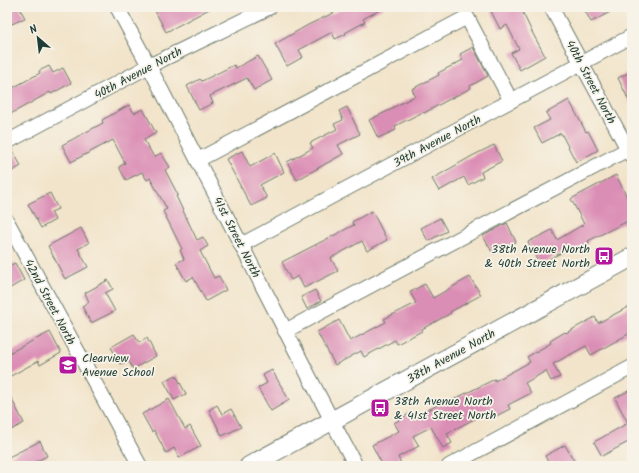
<svg xmlns="http://www.w3.org/2000/svg" width="639" height="473" viewBox="0 0 639 473" font-family="Kalam,sans-serif">
<style>
.building{fill:#db8eb5}
.lines{fill:none;stroke-linecap:round;stroke-linejoin:round}
.minor-casing{stroke:#697768;stroke-width:16}
.major-casing{stroke:#697768;stroke-width:20}
.minor{stroke:#fff;stroke-width:14}
.major{stroke:#fff;stroke-width:18}
.labels{text-anchor:middle;stroke-width:3.5;stroke-linejoin:round;paint-order:stroke}
.street-label{font-size:12px;fill:#1f3d34;stroke:#f7f3e8}
.poi-label{font-size:12px;fill:#1f3d34;stroke:#f7f3e8;text-anchor:start}
</style>
<rect width="100%" height="100%" fill="#f7f3e8"/>
<filter id="ink" filterUnits="userSpaceOnUse"><feTurbulence type="fractalNoise" baseFrequency=".025" numOctaves="2"/><feDisplacementMap in="SourceGraphic" scale="8" xChannelSelector="R" yChannelSelector="G"/><feConvolveMatrix kernelMatrix="1 2 1 2 8 2 1 2 1" color-interpolation-filters="sRGB"/></filter>
<filter id="wash" filterUnits="userSpaceOnUse"><feTurbulence type="fractalNoise" baseFrequency=".012" numOctaves="4" result="noise"/><feDisplacementMap in="SourceGraphic" scale="16" xChannelSelector="R" yChannelSelector="G"/><feGaussianBlur stdDeviation="0.9" result="paint"/><feColorMatrix in="noise" values="0 0 0 0 0 0 0 0 0 0 0 0 0 0 0 0 0 1.4 0 .05"/><feComposite in="paint" operator="in"/></filter>
<g filter="url(#wash)">
<rect width="100%" height="100%" fill="#f2e4ca"/>
<g id="blocks">
<g class="building">
<path d="M7,7H19L25,18L12,24L7,15Z"/>
<path d="M153,7H213L166,32Z"/>
<path d="M346,7H385L363,19L365,22L345,33L346,34L335,39L332,32L299,50L303,57L287,66L275,44L308,25Z"/>
<path d="M489,7H520L532,32L545,56L520,70L511,53L519,49L507,25L500,29Z"/>
<path d="M583,7H620L591,22Z"/>
<path d="M473,47L488,76L470,86L471,88L446,101L424,113L423,112L395,126L396,130L378,138L369,120L392,109V108L415,96L412,89L439,75L438,73L463,60L460,54Z"/>
<path d="M258,56L272,80L254,90L247,78L210,96L213,103L199,110L187,86L200,79L202,81L234,65L236,68Z"/>
<path d="M49,66L53,73L63,68L71,83L51,94L50,92L7,116V91L40,73L39,71Z"/>
<path d="M632,71V107L618,78Z"/>
<path d="M569,100L586,132L588,131L598,150L576,162L561,133L542,143L534,128L550,120L546,113Z"/>
<path d="M129,105L134,113L143,109L156,133L144,140L154,157L161,153L170,167L165,170L178,195L176,196L197,240L203,237L208,246L200,251L214,278L219,276L226,290L206,301L193,277L186,281L176,263L184,259L180,250L182,249L163,211L167,209L150,178L147,180L142,172L126,180L119,167L125,163L113,140L71,162L62,145L103,123L102,120Z"/>
<path d="M347,107L360,134L338,145L343,154L297,180L287,162L313,148L310,143L337,129L334,124L343,120L339,111Z"/>
<path d="M494,145L502,161L481,172L483,177L468,185L464,177L439,191L432,179L472,156Z"/>
<path d="M12,149L21,166L7,174V150Z"/>
<path d="M242,151L250,167L275,153L284,172L260,185L267,198L251,206L226,159Z"/>
<path d="M616,175L632,207V219L588,241L589,243L573,252L571,248L539,264L528,242L552,230L557,240L584,224L571,199Z"/>
<path d="M50,193L58,209L51,212L55,220L41,228L28,204Z"/>
<path d="M372,211L387,240L367,251L362,241L331,258L338,271L304,288L298,276L291,280L282,262L354,225L352,222Z"/>
<path d="M440,218L447,231L428,241L421,228Z"/>
<path d="M507,223L516,242L493,254L483,236Z"/>
<path d="M81,228L89,243L78,249L88,267L65,279L48,246Z"/>
<path d="M15,263L24,280L7,290V267Z"/>
<path d="M470,277L481,295L450,312L451,313L422,329V331L397,344L395,340L364,357L361,351L335,365L317,332L339,320L350,341L386,322L384,319L416,303L410,292L425,284L433,298Z"/>
<path d="M108,280L113,289L105,293L115,311L91,323L82,306L89,302L85,293Z"/>
<path d="M315,290L321,301L307,309L301,297Z"/>
<path d="M632,305V332L591,355L586,346L553,364L560,377L551,381L546,371L525,383L531,393L508,405L510,409L494,417L490,411L455,429H456L447,434L452,443L443,448L431,427L413,436L419,446L398,457L402,466H383L372,445L399,431L394,423L412,412L415,417L441,403L442,405L495,379V381L530,362L527,357L551,343L550,341L565,332L566,333L595,317L598,323Z"/>
<path d="M50,332L61,353L40,365L38,361L7,378V354Z"/>
<path d="M134,334L139,343L147,338L156,356L133,369L128,360L120,364L111,347Z"/>
<path d="M272,370L289,400L271,411L258,388L267,383L263,375Z"/>
<path d="M176,375L186,394L174,400L164,381Z"/>
<path d="M632,389V440L602,456L594,442L628,423L615,398Z"/>
<path d="M7,390L24,423L7,432Z"/>
<path d="M169,399L185,429L190,426L201,446L179,458L174,448L166,453L154,430L152,432L142,414Z"/>
<path d="M217,405L222,414L231,409L241,427L222,436L209,410Z"/>
<path d="M40,441L47,456L27,466H7V458Z"/>
<path d="M565,445L577,466H550L545,456Z"/>
</g>
</g>
</g>
<g filter="url(#ink)">
<use href="#blocks" fill-opacity="0" stroke="#697768" stroke-width="1"/>
<g class="lines">
<defs>
<g id="minor">
<path d="M117,7L149,66L332,421L356,466"/>
<path d="M551,7L632,157"/>
<path d="M7,142L149,66L270,7"/>
<path d="M198,160L467,17L511,101"/>
<path d="M7,221L140,466"/>
<path d="M241,245L632,36"/>
<path d="M285,331L632,147"/>
<path d="M449,466L632,367"/>
</g>
<path id="major" d="M249,466L632,257"/>
</defs>
<use href="#minor" class="minor-casing"/>
<use href="#major" class="major-casing"/>
<use href="#minor" class="minor"/>
<use href="#major" class="major"/>
</g>
</g>
<defs>
<symbol id="bus-square" viewBox="-11 -11 22 22"><rect x="-9" y="-9" width="18" height="18" rx="4" fill="#b5179e" stroke="#f7f3e8"/><path d="M-5-6H5V4H4V6H2V4H-2V6H-4V4H-5ZM-3.5-4V0h7V-4ZM-3.5 1.2v1.5H-2V1.2ZM2 1.2v1.5H3.5V1.2Z" fill="#fff"/></symbol>
<symbol id="school-square" viewBox="-11 -11 22 22"><rect x="-9" y="-9" width="18" height="18" rx="4" fill="#b5179e" stroke="#f7f3e8"/><path d="M0-5L7-2L0 1L-7-2ZM-4 1L0 2.5L4 1V4Q0 6-4 4Z" fill="#fff"/></symbol>
</defs>
<g fill-rule="evenodd">
<use href="#bus-square" x="593" y="245" width="22" height="22"/>
<use href="#school-square" x="57" y="354" width="22" height="22"/>
<use href="#bus-square" x="369" y="397" width="22" height="22"/>
</g>
<g class="labels">
<g class="street-label">
<text transform="translate(138 73) rotate(-28)" y="4">40th Avenue North</text>
<text transform="translate(591 82) rotate(62)" y="4">40th Street North</text>
<text transform="translate(437 141) rotate(-28)" y="4">39th Avenue North</text>
<text transform="translate(237 237) rotate(63)" y="4">41st Street North</text>
<text transform="translate(50 302) rotate(62)" y="4">42nd Street North</text>
<text transform="translate(451 356) rotate(-29)" y="4">38th Avenue North</text>
</g>
<g class="poi-label">
<text x="590" y="253" text-anchor="end">38th Avenue North<tspan x="590" dy="14">&amp; 40th Street North</tspan></text>
<text x="82" y="362">Clearview<tspan x="82" dy="14">Avenue School</tspan></text>
<text x="394" y="405">38th Avenue North<tspan x="394" dy="14">&amp; 41st Street North</tspan></text>
</g>
</g>
<rect width="639" height="473" fill="none" stroke="#f7f3e8" stroke-width="24"/>
<g transform="translate(38 38) rotate(332)" stroke="#f7f3e8" stroke-width="3" paint-order="stroke">
<path d="M0-3L7 15L0 10L-7 15Z" fill="#1f3d34"/>
<text y="-6" font-size="11" font-weight="bold" text-anchor="middle" fill="#1f3d34">N</text>
</g>
</svg>
